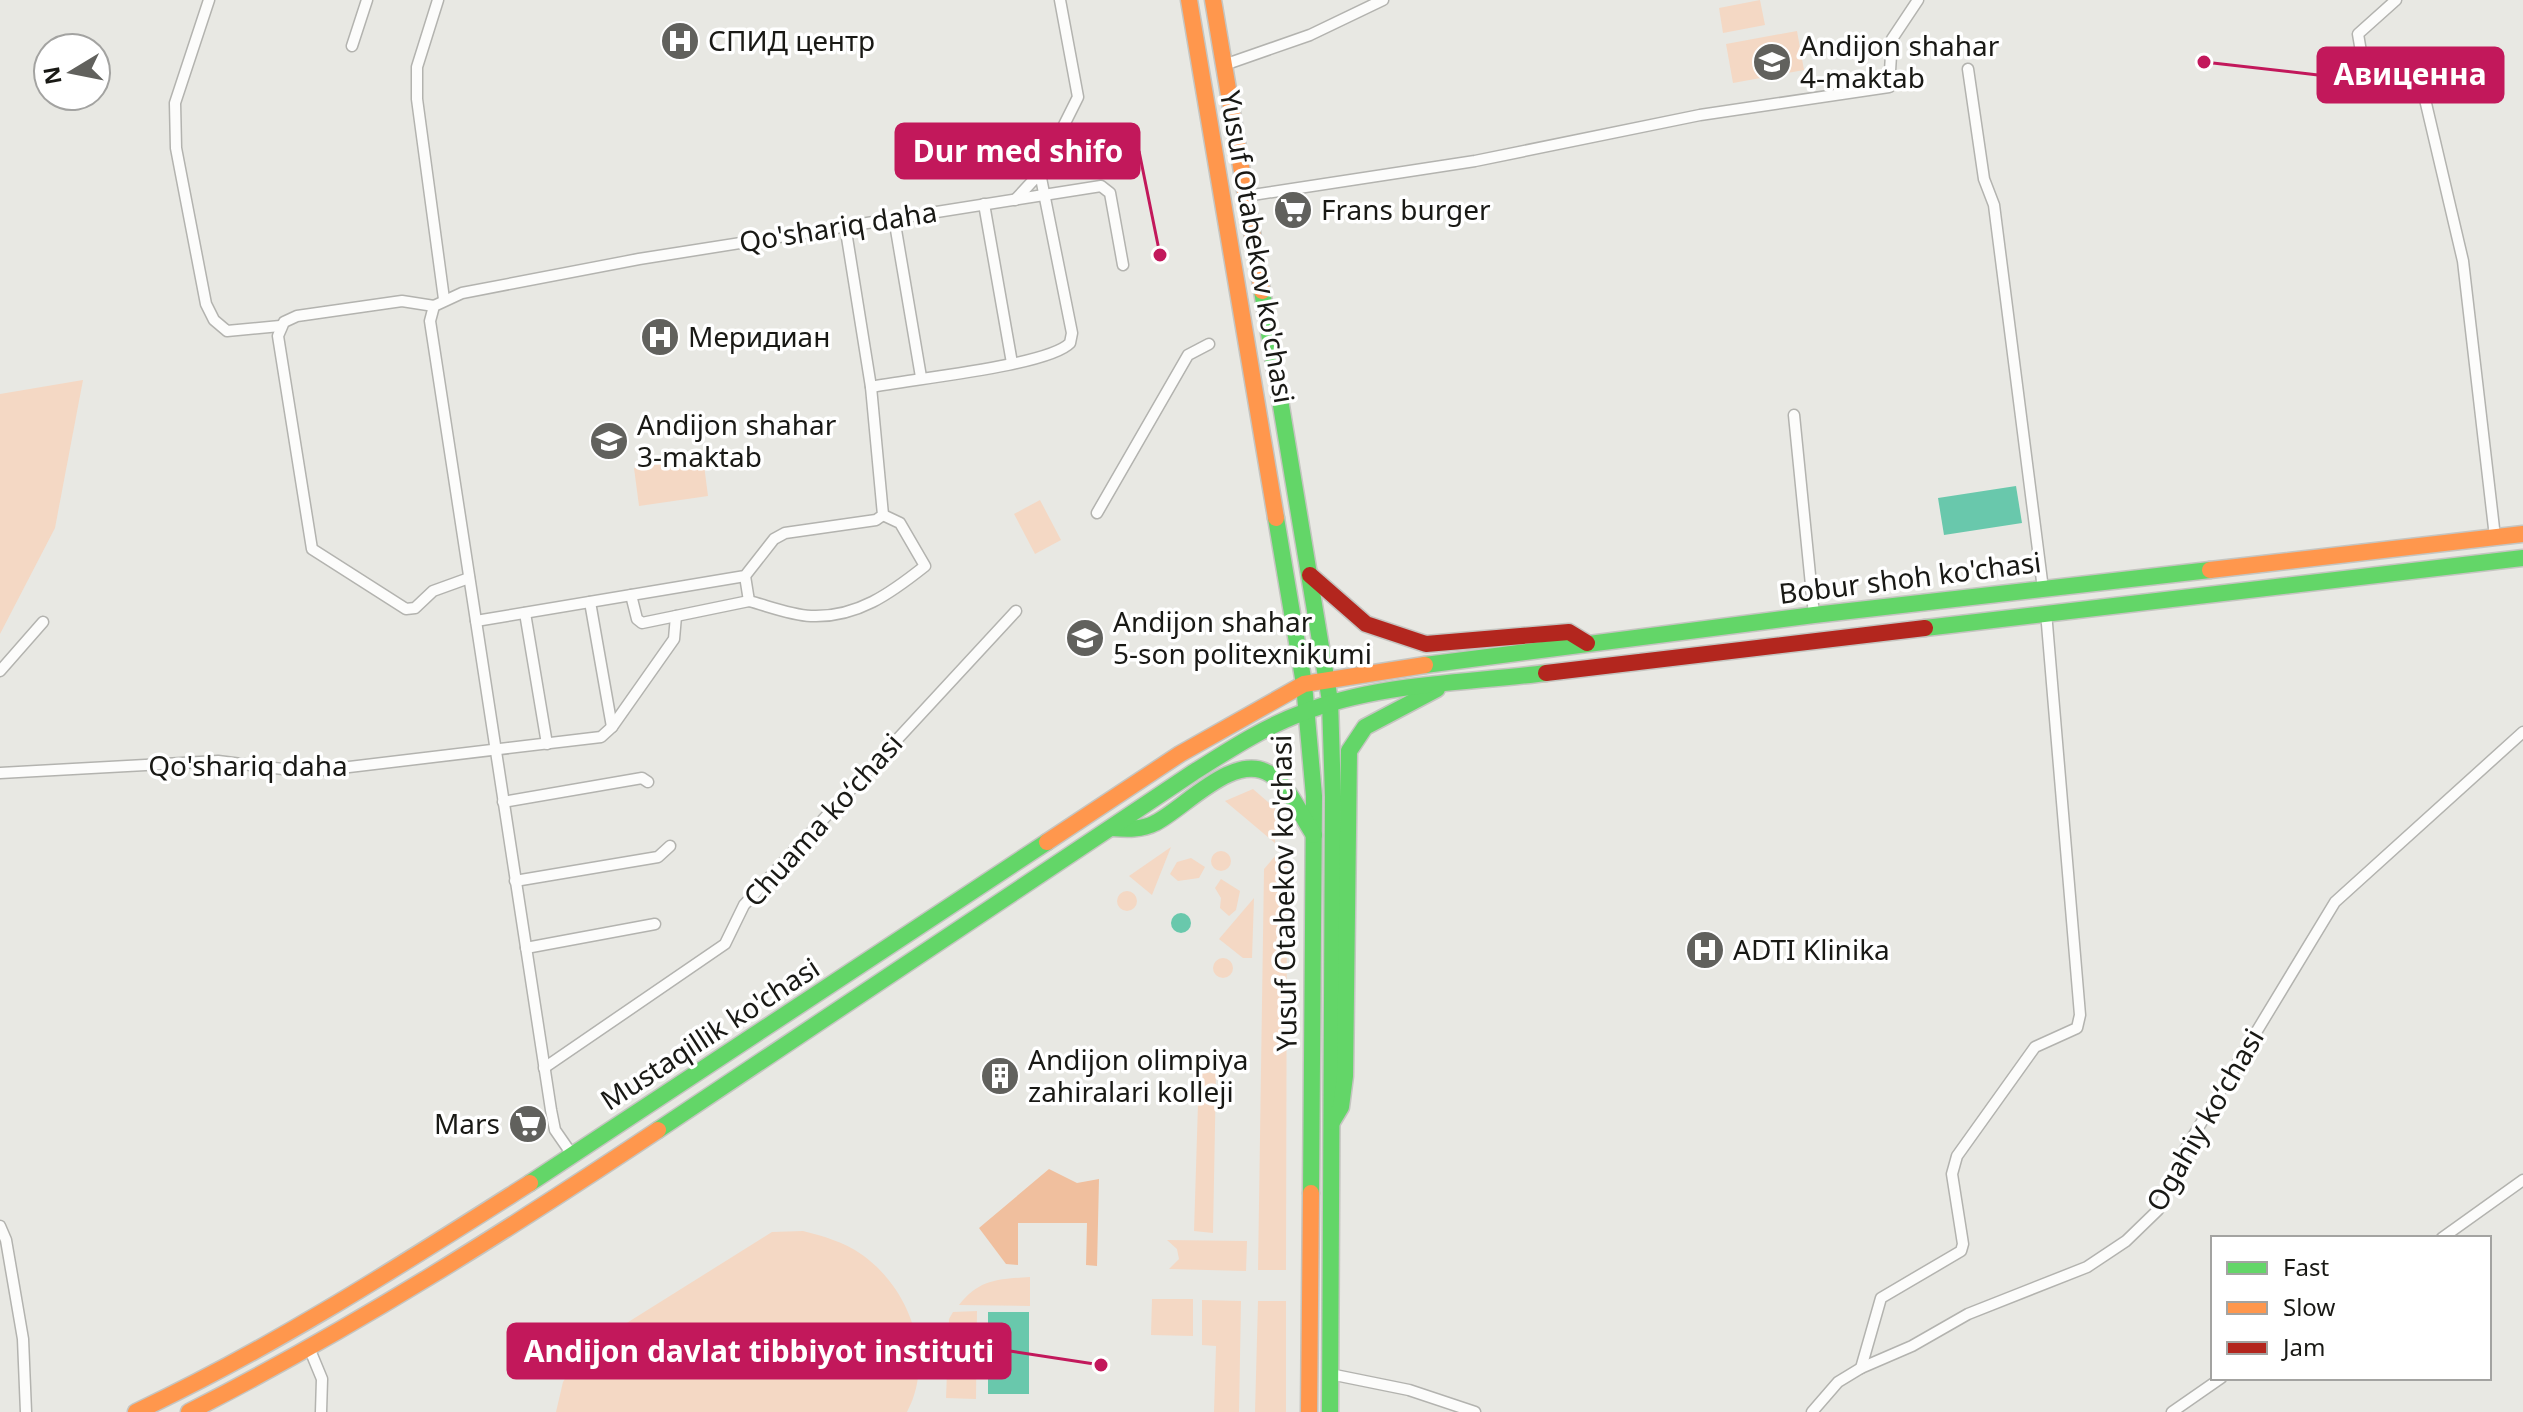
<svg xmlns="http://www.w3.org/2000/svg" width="2523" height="1412" viewBox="0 0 2523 1412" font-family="'Noto Sans',sans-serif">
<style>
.green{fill:#f4d8c4}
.forest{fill:#f0bf9e}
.water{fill:#69c8ac}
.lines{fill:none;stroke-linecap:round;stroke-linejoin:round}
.street-casing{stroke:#b3b3af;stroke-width:13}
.fast-casing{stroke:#c5c5c1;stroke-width:19}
.slow-casing{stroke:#c5c5c1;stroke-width:19}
.jam-casing{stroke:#c5c5c1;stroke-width:19}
.street{stroke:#fcfcfb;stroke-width:10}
.fast{stroke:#63d668;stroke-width:16}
.slow{stroke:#ff974d;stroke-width:16}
.jam{stroke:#b3261e;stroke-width:16}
.labels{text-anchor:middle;stroke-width:7;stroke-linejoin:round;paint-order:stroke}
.poi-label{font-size:28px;fill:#191915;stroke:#fff;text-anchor:start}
.street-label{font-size:28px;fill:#191915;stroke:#fff}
.leader{fill:none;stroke:#c2185b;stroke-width:3}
.callout-dot{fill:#c2185b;stroke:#fff;stroke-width:3}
.callout{fill:#c2185b;stroke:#c2185b;stroke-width:3}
.callout-label{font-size:30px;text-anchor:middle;font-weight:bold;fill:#fff}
</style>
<rect width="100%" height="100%" fill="#e8e8e3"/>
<g class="green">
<path d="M1760,0L1765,25L1723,33L1719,8Z"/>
<path d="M1797,31L1804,70L1733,83L1726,44Z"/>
<path d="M83,380L55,528L0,634V394Z"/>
<path d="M703,457L708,496L639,506L634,468Z"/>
<path d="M1040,500L1061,540L1035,554L1014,514Z"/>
<path d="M1253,789L1276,809L1275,843L1225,801Z"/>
<path d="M1171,847L1152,895L1129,876Z"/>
<circle cx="1221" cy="861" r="10"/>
<path d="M1277,854L1287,860L1286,1270H1258L1264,869Z"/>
<path d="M1191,858L1205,867L1199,878L1178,881L1170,874L1177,862Z"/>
<path d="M1221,879L1240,891L1236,910L1229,916L1220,908L1221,898L1215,888Z"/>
<circle cx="1127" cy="901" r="10"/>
<path d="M1254,898L1252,958H1243L1219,939Z"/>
<circle cx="1223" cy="968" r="10"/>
<path d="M1199,1072L1216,1073L1213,1233L1194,1231Z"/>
<path d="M803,1231C823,1236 844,1242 861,1254C909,1287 936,1358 907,1412H556L563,1382L582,1351L772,1232Z"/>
<path d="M1167,1240L1247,1241L1246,1271L1169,1269L1179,1259L1177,1249Z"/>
<path d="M1030,1277V1306L959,1305C979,1279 999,1279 1030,1277Z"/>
<path d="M1152,1299H1193V1336L1151,1335Z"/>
<path d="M1202,1300L1241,1301L1239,1412H1214L1216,1346L1202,1345Z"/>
<path d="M1258,1301H1286V1412H1255Z"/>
<path d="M977,1311L976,1399L946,1398L949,1319L953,1312Z"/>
</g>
<path class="forest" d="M1049,1169L1077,1183L1099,1179L1097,1266L1086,1265L1087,1223H1018V1265L1006,1264L979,1228Z"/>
<g class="water">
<path d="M2016,486L2022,523L1944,535L1938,498Z"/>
<circle cx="1181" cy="923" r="10"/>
<rect x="988" y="1312" width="41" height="82"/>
</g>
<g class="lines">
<defs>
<g id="street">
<path d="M209,0L175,103L176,148L206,304L214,320L227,331L280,326"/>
<path d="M438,0L417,67V99L444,299"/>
<path d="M2396,0L2358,34L2367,87L2420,78L2463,261L2495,537"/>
<path d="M352,46L367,0"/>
<path d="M1224,65L1310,35L1383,0"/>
<path d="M1968,69L1984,179L1994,205L2043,589"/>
<path d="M1246,196L1475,161L1700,115L1889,87L1892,39L1918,0"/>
<path d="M1015,200L1040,173L1078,97L1060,0"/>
<path d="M984,204L1012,363"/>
<path d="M894,218L921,377"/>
<path d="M434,306L402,301L297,316L284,322L278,336L312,549L406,609L415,608L433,591L469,578"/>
<path d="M871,387C910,379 1048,366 1070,343L1072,333L1040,173"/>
<path d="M1794,415L1814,615"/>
<path d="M1097,513L1188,355L1209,344"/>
<path d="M631,595L637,619L642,623L749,601L745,576"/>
<path d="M749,601C768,606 791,615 811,616C857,618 891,593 925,566L900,523L883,515"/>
<path d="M590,602L612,727"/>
<path d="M525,613L547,744"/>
<path d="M476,621L745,576L774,539L785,533L876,520L883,515L871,387L845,225"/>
<path d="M0,671L43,622"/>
<path d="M0,773L218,761L307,772L601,737L612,727L674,639L676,616"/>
<path d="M503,802L642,778L648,782"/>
<path d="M515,881L658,857L670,846"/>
<path d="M526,948L655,924"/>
<path d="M544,1068L725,944L744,905L1016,611"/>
<path d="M573,1156L555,1130L551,1110L430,321L434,306L462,293L639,259L1101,186L1110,193L1123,265"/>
<path d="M0,1226L6,1240L23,1339L26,1412"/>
<path d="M2442,1238L2523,1180"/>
<path d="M310,1350L322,1379L321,1412"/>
<path d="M1861,1368L1881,1298L1961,1251L1963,1244L1952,1174L1957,1156L2035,1047L2077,1028L2080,1015L2046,612"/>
<path d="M1330,1374L1409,1390L1475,1412"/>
<path d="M1812,1412L1838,1382L1861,1368L1912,1346L1968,1314L2087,1267L2126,1241L2158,1210L2186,1148L2335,902L2523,732"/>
<path d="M2172,1412L2221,1378"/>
</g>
<g id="fast">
<path d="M1262,291L1330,701L1333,797L1330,1412"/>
<path d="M1276,518L1304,684L1314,796L1311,1193"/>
<path d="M1925,628L2523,558"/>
<path d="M1425,665L1814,615L2210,570"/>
<path d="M1112,828C1126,829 1142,830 1155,823C1185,808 1234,751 1270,774C1290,787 1301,816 1314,835"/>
<path d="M1332,1122L1341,1107L1345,1076L1349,751L1365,727L1437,689"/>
<path d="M658,1130L1194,772C1229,750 1264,727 1302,713C1378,683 1466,683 1546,673"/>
<path d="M530,1183L1047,842"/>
</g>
<g id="slow">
<path d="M1189,0L1276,518"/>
<path d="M1213,0L1262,291"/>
<path d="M2210,570L2523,534"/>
<path d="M1047,842L1180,754L1304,684L1425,665"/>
<path d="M136,1412C274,1347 401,1265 530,1183"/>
<path d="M189,1412C352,1329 506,1231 658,1130"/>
<path d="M1309,1412L1311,1193"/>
</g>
<g id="jam">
<path d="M1310,575L1366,624L1426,644L1569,632L1587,643"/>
<path d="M1546,673L1925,628"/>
</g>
</defs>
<use href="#street" class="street-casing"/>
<use href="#fast" class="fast-casing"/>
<use href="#slow" class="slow-casing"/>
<use href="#jam" class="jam-casing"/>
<use href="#street" class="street"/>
<use href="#fast" class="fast"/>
<use href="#slow" class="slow"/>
<use href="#jam" class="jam"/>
</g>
<defs>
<symbol id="hospital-disc" viewBox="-11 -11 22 22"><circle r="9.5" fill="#61615d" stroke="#fff"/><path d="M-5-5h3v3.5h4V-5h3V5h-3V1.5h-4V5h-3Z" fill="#fff"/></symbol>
<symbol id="school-disc" viewBox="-11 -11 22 22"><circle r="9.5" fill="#61615d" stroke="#fff"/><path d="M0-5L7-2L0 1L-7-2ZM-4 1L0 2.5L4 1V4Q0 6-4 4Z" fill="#fff"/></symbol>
<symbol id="supermarket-disc" viewBox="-11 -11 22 22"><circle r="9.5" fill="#61615d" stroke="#fff"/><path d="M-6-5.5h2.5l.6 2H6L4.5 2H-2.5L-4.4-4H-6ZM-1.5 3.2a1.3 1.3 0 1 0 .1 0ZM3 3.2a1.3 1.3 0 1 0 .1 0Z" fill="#fff"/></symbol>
<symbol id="university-disc" viewBox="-11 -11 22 22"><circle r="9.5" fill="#61615d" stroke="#fff"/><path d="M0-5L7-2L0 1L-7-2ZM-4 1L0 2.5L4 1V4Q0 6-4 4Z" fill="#fff"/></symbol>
<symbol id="building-disc" viewBox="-11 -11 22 22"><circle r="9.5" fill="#61615d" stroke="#fff"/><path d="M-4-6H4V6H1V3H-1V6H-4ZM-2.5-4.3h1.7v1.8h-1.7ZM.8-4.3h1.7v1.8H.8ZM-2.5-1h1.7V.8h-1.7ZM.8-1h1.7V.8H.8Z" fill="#fff"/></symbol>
</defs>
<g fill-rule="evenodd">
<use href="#hospital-disc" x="658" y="19" width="44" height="44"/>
<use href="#school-disc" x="1750" y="40" width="44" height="44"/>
<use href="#supermarket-disc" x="1271" y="188" width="44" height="44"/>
<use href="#hospital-disc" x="638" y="315" width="44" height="44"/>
<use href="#school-disc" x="587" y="419" width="44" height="44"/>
<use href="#university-disc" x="1063" y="616" width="44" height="44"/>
<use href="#hospital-disc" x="1683" y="928" width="44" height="44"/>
<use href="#building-disc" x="978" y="1054" width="44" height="44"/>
<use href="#supermarket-disc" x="506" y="1102" width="44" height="44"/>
</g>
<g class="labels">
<g class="poi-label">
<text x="708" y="51">СПИД центр</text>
<text x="1800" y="56">Andijon shahar<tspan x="1800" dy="32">4-maktab</tspan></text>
<text x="1321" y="220">Frans burger</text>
<text x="688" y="347">Меридиан</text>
<text x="637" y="435">Andijon shahar<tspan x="637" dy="32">3-maktab</tspan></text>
<text x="1113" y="632">Andijon shahar<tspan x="1113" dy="32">5-son politexnikumi</tspan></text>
<text x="1733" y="960">ADTI Klinika</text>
<text x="1028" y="1070">Andijon olimpiya<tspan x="1028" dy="32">zahiralari kolleji</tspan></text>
<text x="500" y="1134" text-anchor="end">Mars</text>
</g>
<g class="street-label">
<text transform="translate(838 227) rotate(-9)" y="10">Qo'shariq daha</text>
<text transform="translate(1257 247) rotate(80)" y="10">Yusuf Otabekov ko'chasi</text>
<text transform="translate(1910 578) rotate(-7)" y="10">Bobur shoh ko'chasi</text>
<text x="248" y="776">Qo'shariq daha</text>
<text transform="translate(823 820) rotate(-48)" y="10">Chuama koʻchasi</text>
<text transform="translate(1284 893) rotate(-91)" y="10">Yusuf Otabekov ko'chasi</text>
<text transform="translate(710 1034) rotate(-33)" y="10">Mustaqillik ko'chasi</text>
<text transform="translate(2205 1120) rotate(-60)" y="10">Ogahiy koʻchasi</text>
</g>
</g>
<path class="leader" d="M2204 62L2318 75M1160 255L1139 151M1101 1365L1010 1351"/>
<g class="callout-dot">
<circle cx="2204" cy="62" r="8"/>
<circle cx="1160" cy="255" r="8"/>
<circle cx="1101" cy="1365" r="8"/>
</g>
<g class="callout">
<rect x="2318" y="48" width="185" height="54" rx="8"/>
<rect x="896" y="124" width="243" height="54" rx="8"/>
<rect x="508" y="1324" width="502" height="54" rx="8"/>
</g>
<g class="callout-label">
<text x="2410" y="85">Авиценна</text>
<text x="1018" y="162">Dur med shifo</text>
<text x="759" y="1362">Andijon davlat tibbiyot instituti</text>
</g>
<rect x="2211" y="1236" width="280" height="144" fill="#ffffff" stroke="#a3a3a1" stroke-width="2"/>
<rect x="2227" y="1262" width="40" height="12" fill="#63d668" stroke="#a3a3a1" stroke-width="2"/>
<text x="2283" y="1276" font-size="24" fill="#191915">Fast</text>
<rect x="2227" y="1302" width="40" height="12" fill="#ff974d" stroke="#a3a3a1" stroke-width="2"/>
<text x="2283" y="1316" font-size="24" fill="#191915">Slow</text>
<rect x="2227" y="1342" width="40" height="12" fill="#b3261e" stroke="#a3a3a1" stroke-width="2"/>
<text x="2283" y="1356" font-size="24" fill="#191915">Jam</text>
<g transform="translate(72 72) rotate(260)"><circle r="38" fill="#ffffff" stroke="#a3a3a1" stroke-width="2"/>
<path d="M0-6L14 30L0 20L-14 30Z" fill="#61615d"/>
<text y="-12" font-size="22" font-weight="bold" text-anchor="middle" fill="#191915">N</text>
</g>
</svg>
